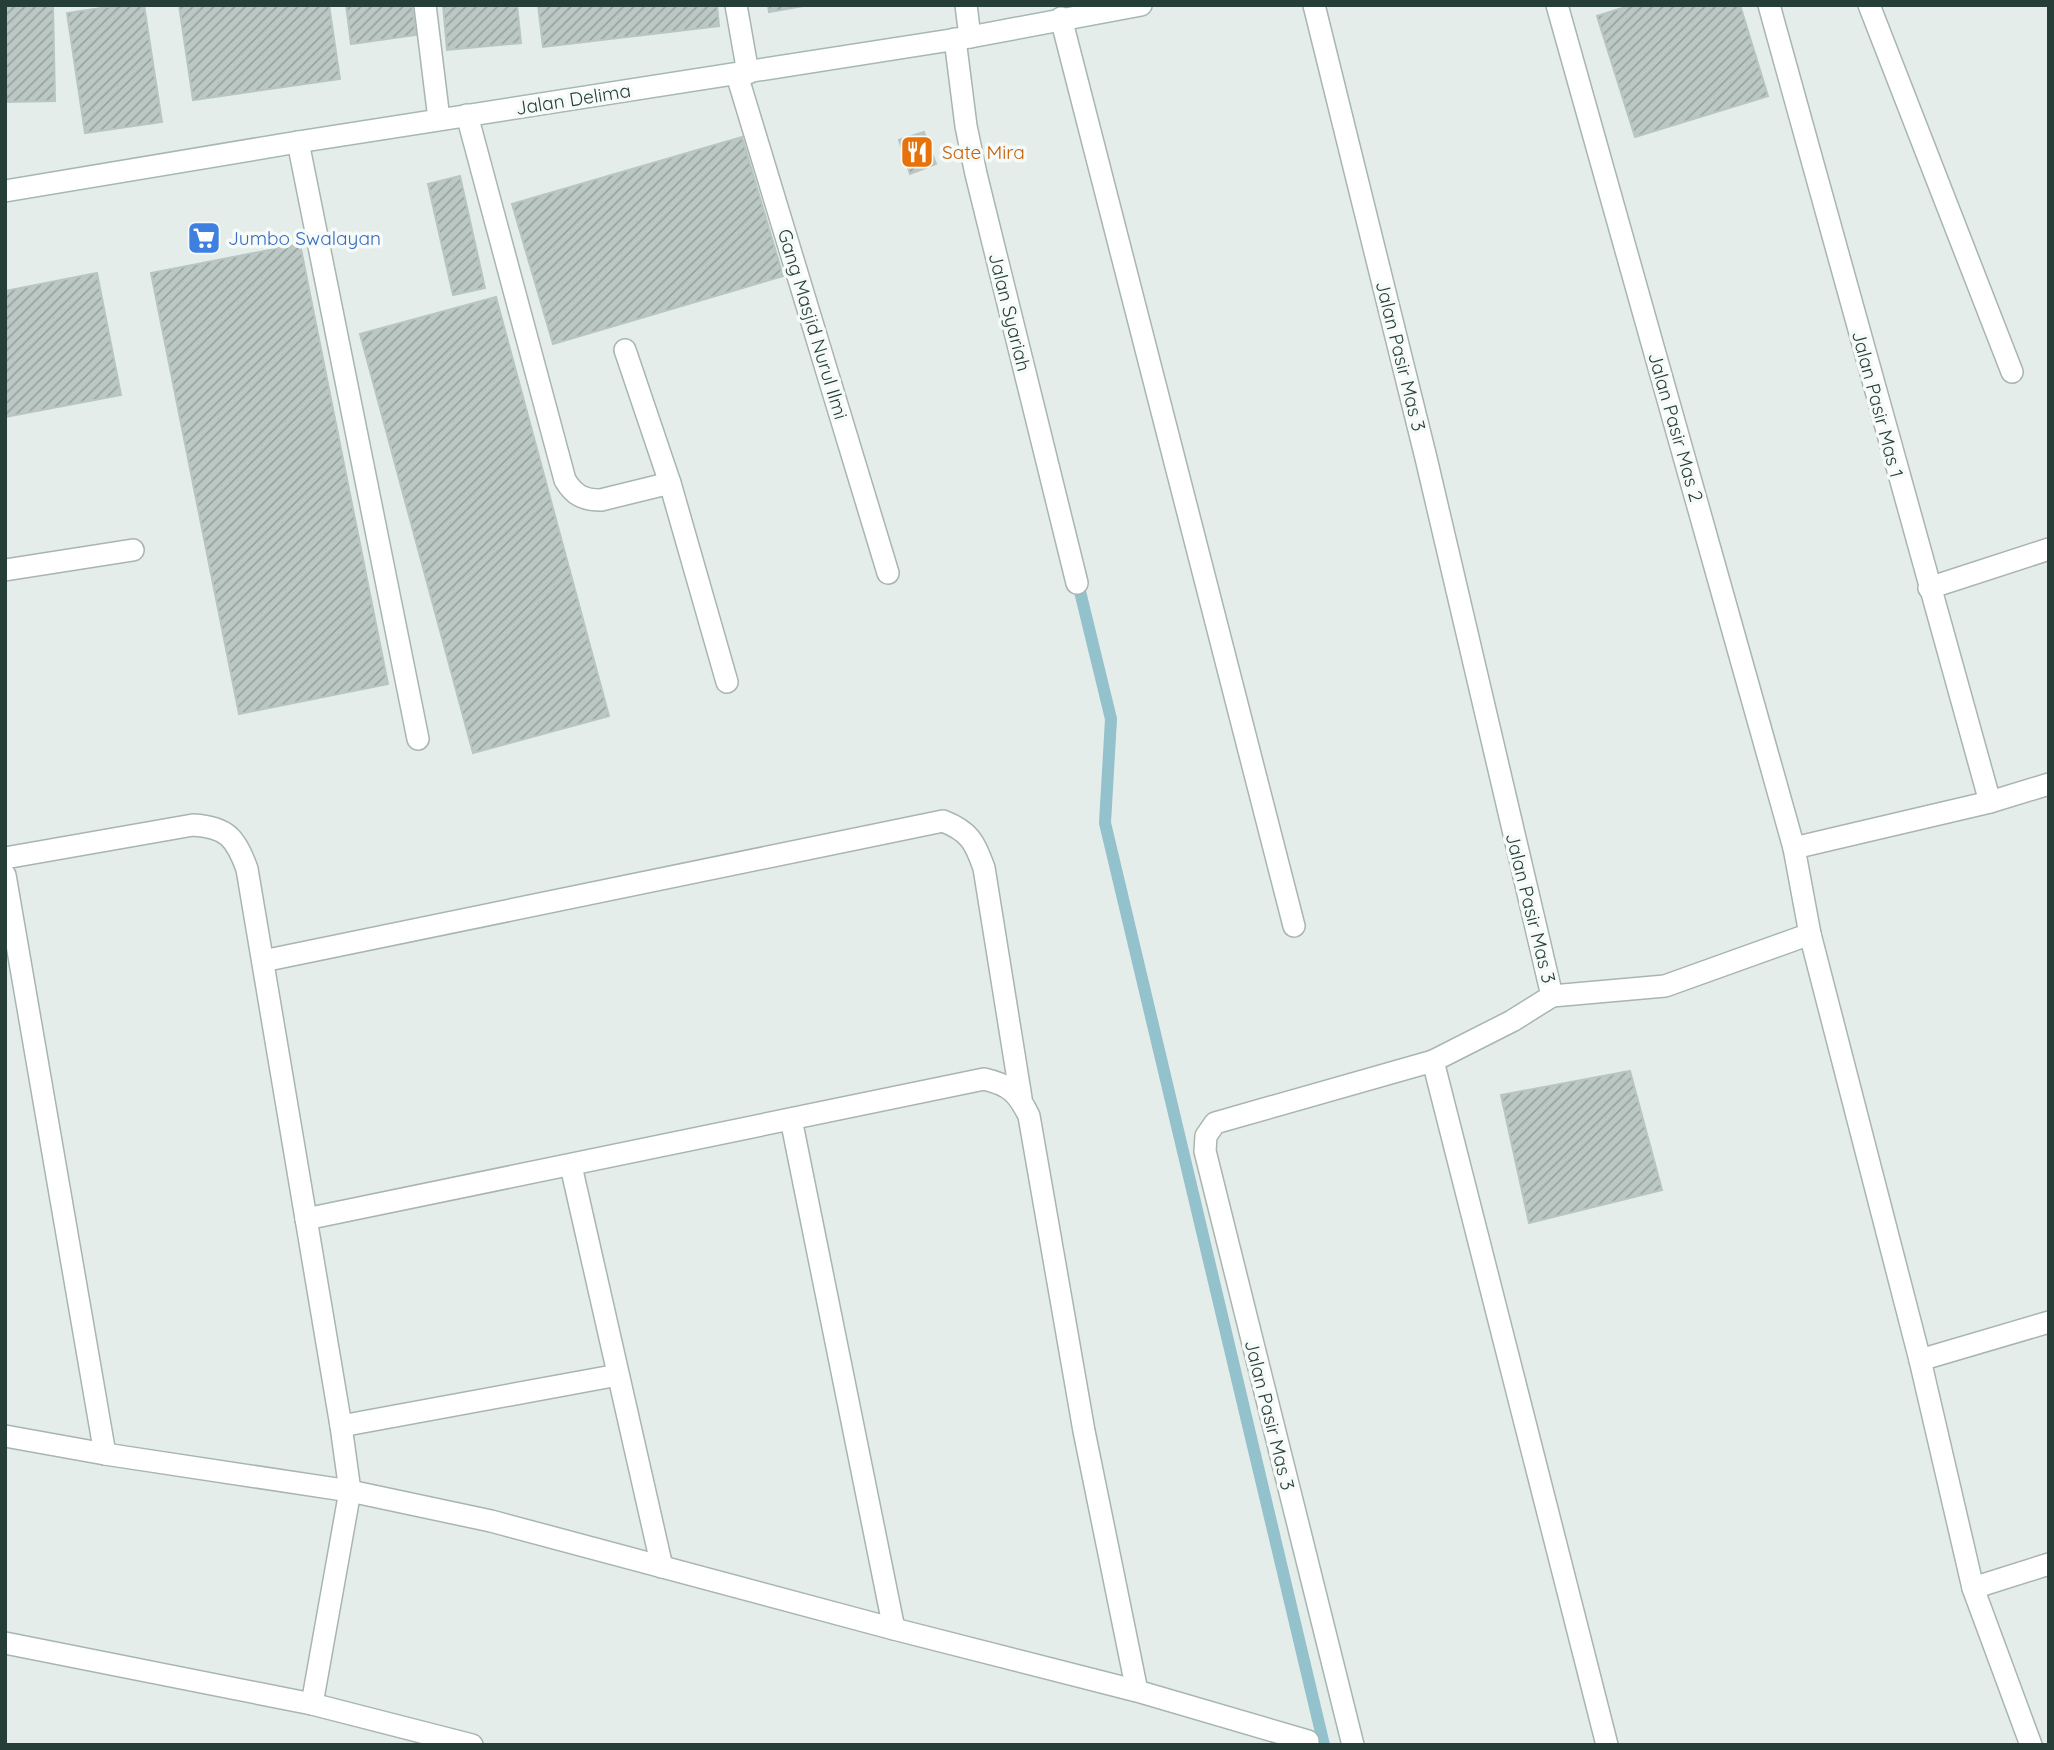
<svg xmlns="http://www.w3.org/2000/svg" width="2054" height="1750" viewBox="0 0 2054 1750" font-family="Quicksand,sans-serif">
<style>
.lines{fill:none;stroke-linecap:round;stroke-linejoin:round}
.stream{stroke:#93c1cc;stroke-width:12}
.building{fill:url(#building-hatch);stroke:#b8c6c1;stroke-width:2}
.service-casing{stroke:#a8b5b1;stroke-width:24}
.minor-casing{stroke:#a8b5b1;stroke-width:24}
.secondary-casing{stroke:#a5b8b2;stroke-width:24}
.service{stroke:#fff;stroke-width:21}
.minor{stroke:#fff;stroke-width:21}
.secondary{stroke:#fff;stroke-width:21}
.labels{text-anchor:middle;stroke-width:7;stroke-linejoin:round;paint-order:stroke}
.street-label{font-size:19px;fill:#263e38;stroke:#f6faf8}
.food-label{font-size:19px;fill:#c56008;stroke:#f6faf8;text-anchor:start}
.shop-label{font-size:19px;fill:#366cbe;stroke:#f6faf8;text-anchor:start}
</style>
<defs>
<pattern id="building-hatch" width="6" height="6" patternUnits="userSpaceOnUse" patternTransform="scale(1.75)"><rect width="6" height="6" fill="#bbc8c3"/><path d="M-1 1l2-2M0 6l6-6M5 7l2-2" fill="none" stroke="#98a49f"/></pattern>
</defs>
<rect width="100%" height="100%" fill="#e5edea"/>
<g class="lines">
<path class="stream" d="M1077,579L1111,719L1105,823L1324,1745"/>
</g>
<g class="building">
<path d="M5,5H53L55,101L5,102Z"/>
<path d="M121,5H144L162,122L85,133L67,13Z"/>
<path d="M179,5H329L340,79L193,100Z"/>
<path d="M346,5H412L416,35L351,44Z"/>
<path d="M443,5H517L521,43L447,50Z"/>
<path d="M538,5H717L719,26L543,47Z"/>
<path d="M768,5H809L769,12Z"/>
<path d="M1632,5H1740L1768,96L1635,137L1597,16Z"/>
<path d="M924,132L936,164L910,174L899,140Z"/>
<path d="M742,137L783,276L553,344L512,204Z"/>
<path d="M460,176L485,288L453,295L428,184Z"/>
<path d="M300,244L388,684L239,714L151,273Z"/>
<path d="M97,273L121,395L5,417V291Z"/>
<path d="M496,297L609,716L473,753L360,334Z"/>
<path d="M1630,1071L1662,1190L1529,1223L1501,1095Z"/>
</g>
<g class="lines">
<defs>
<g id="service">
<path d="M737,75L888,573"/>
<path d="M298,142L418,739"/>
</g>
<g id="minor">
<path d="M425,5L439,119"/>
<path d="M736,5L748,73"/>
<path d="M966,5L970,37"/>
<path d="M1314,5L1426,458L1552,996L1512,1021L1433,1061L1215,1123L1206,1136L1205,1151L1353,1745"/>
<path d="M1557,5L1794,848L1810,934L1920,1360L1973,1588L2031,1745"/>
<path d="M1769,5L1990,802"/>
<path d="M1869,5L2012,372"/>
<path d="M1061,18L1294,926"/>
<path d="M955,39L966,126L976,174L1077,583"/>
<path d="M467,115L565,480C574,495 583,500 601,500L670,483L727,682"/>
<path d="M625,350L670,483"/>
<path d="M5,570L133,550"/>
<path d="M1929,588L2049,549"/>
<path d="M1794,848L1990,802L2049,784"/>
<path d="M5,858L193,825C227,827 236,838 247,869L341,1426L350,1491L312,1704"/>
<path d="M5,875L105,1454"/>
<path d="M263,961L943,821C969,831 975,842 984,868L1021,1098"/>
<path d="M1552,996L1665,986L1810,934"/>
<path d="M1433,1061L1607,1745"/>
<path d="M791,1119L894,1629"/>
<path d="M571,1166L662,1567"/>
<path d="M306,1219L984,1079C1010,1085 1018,1093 1029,1116L1084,1431L1137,1691"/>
<path d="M1920,1360L2049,1322"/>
<path d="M341,1426L618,1375"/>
<path d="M5,1436L105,1454L350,1491L491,1521L894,1629L1137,1691L1308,1741"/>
<path d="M1973,1588L2049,1564"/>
<path d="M5,1643L312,1704L472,1745"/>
</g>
<path id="secondary" d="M5,191L298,142L970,37L1141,5"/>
</defs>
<use href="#service" class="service-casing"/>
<use href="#minor" class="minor-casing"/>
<use href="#secondary" class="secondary-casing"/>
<use href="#service" class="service"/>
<use href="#minor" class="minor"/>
<use href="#secondary" class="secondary"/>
</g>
<defs>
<symbol id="restaurant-square" viewBox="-11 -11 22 22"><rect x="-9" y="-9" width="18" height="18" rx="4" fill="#e8710a" stroke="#f6faf8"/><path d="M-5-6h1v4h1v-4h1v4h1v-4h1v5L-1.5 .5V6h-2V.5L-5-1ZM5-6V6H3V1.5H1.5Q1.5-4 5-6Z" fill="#fff"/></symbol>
<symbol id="supermarket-square" viewBox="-11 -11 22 22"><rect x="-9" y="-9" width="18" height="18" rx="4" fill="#3f7fe0" stroke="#f6faf8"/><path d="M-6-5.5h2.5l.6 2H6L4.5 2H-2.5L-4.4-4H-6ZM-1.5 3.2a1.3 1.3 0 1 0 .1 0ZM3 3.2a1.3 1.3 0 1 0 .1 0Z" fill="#fff"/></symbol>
</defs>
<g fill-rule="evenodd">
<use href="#restaurant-square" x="898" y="133" width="38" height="38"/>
<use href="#supermarket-square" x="185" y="219" width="38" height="38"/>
</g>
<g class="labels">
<g class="street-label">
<text transform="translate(573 99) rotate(-9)" y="7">Jalan Delima</text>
<text transform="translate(1010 312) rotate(76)" y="7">Jalan Syariah</text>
<text transform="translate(813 324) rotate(73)" y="7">Gang Masjid Nurul Ilmi</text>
<text transform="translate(1401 356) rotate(76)" y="7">Jalan Pasir Mas 3</text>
<text transform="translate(1878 404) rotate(75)" y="7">Jalan Pasir Mas 1</text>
<text transform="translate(1676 427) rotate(74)" y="7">Jalan Pasir Mas 2</text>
<text transform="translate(1531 908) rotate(76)" y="7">Jalan Pasir Mas 3</text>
<text transform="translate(1270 1415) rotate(76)" y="7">Jalan Pasir Mas 3</text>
</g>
<g class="food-label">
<text x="942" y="159">Sate Mira</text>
</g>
<g class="shop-label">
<text x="228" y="245">Jumbo Swalayan</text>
</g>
</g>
<rect width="2054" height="1750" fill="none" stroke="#263e38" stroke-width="14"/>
</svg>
